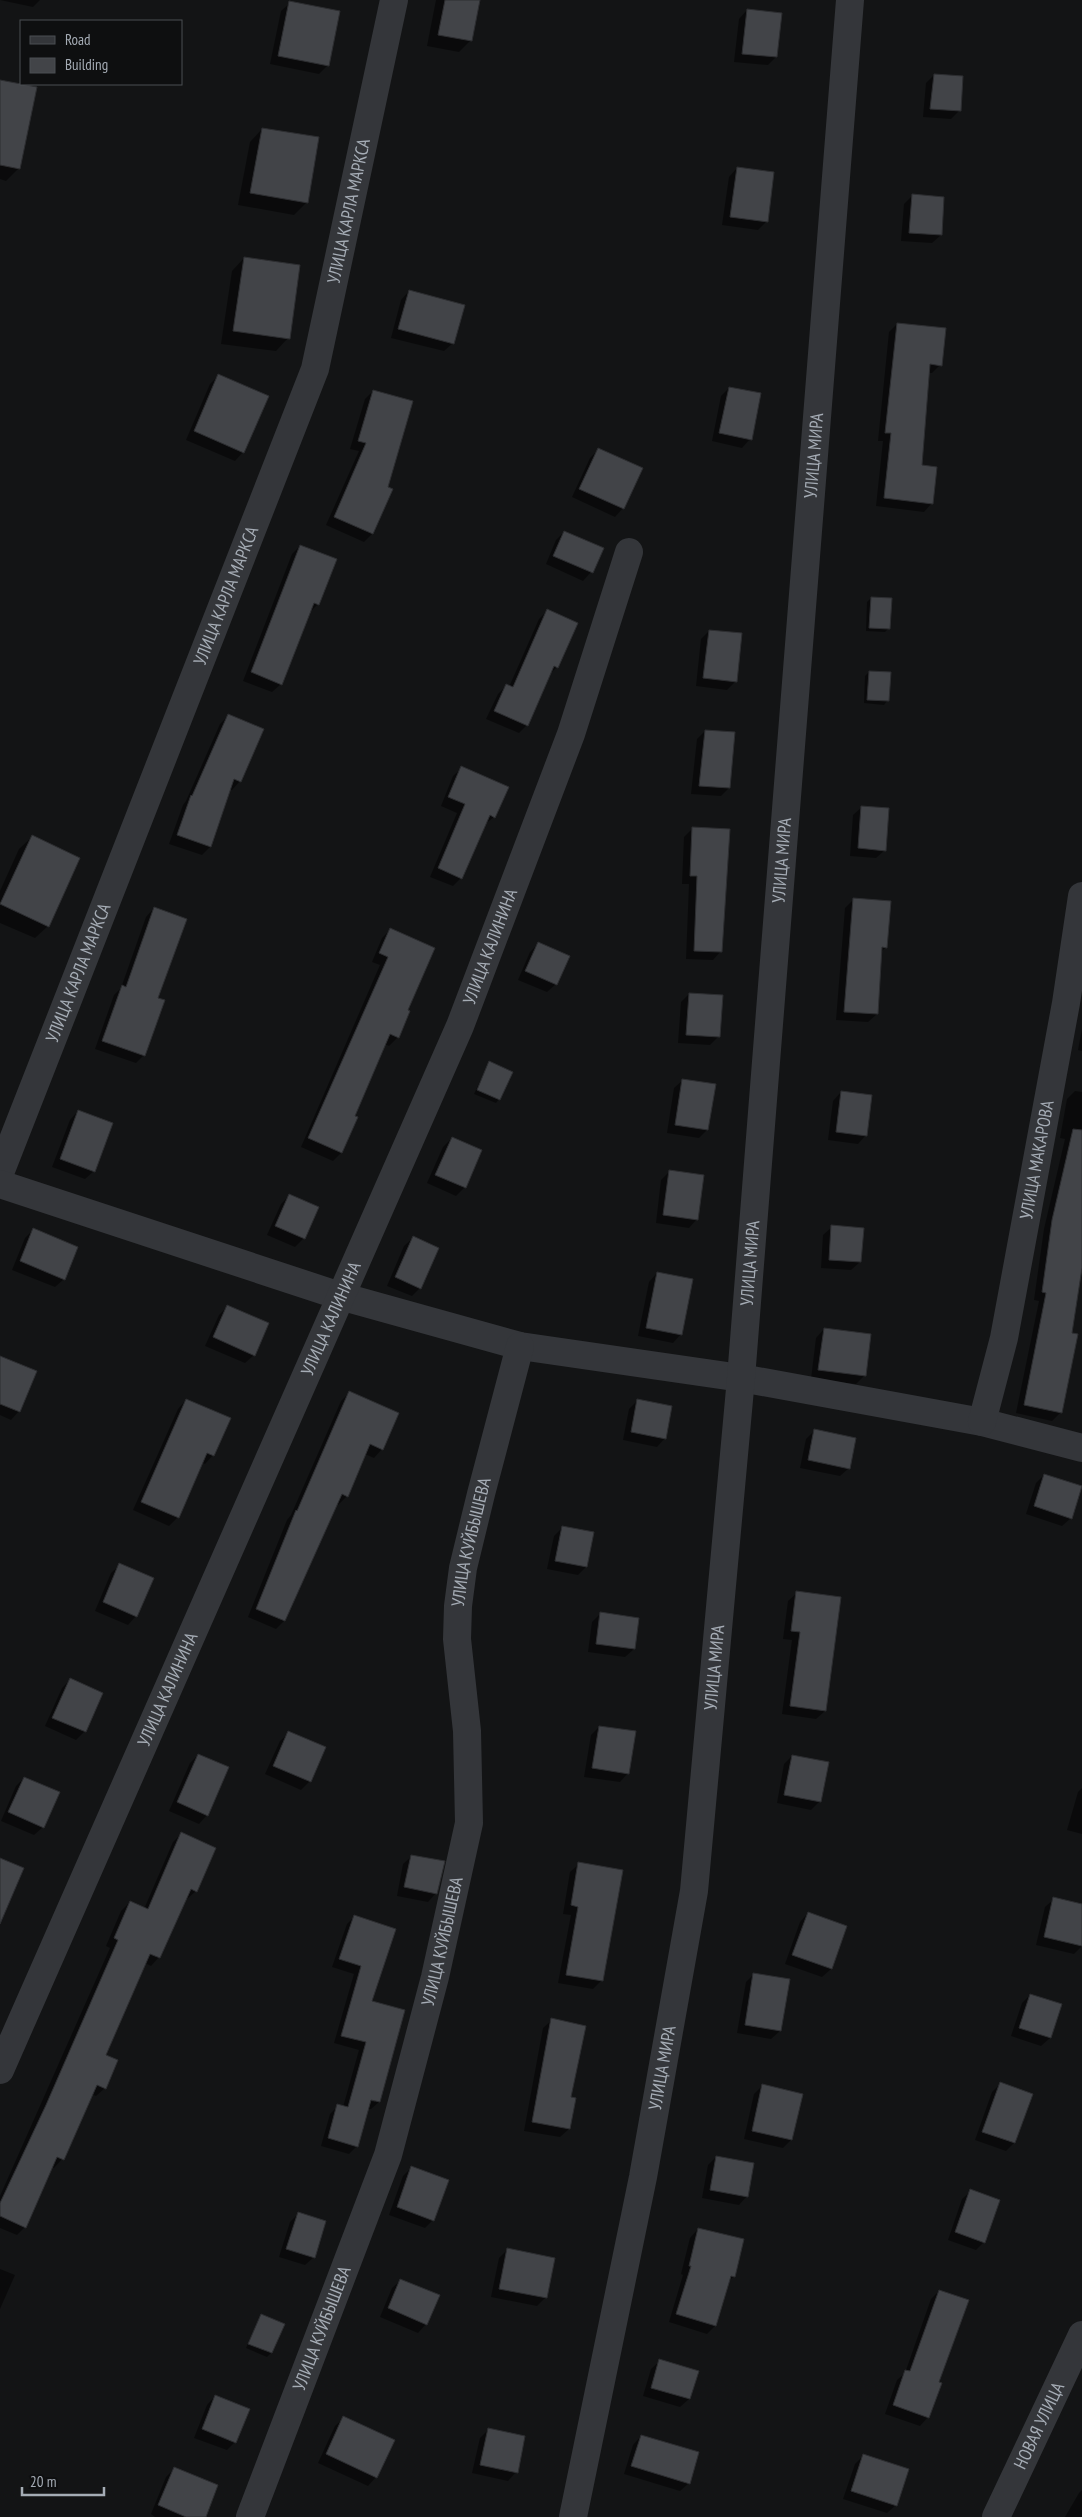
<svg xmlns="http://www.w3.org/2000/svg" width="1082" height="2517" viewBox="0 0 1082 2517" font-family="'PT Sans Narrow',sans-serif">
<style>
.shadow{fill:#0007;fill-rule:evenodd}
.building{fill:#424448;stroke:#2d2e31}
.lines{fill:none;stroke-linecap:round;stroke-linejoin:round}
.minor{stroke:#34363a;stroke-width:28}
.labels{text-anchor:middle;stroke-width:4;stroke-linejoin:round;paint-order:stroke}
.street-label{font-size:18px;fill:#a5acb5;stroke:#0e0f10}
</style>
<rect width="100%" height="100%" fill="#131415"/>
<g class="shadow">
<path d="M0,0H40L33,7Z"/>
<path d="M436,0H479L471,40L459,52L427,46Z"/>
<path d="M290,3L338,12L327,66L319,74L270,64L281,11Z"/>
<path d="M747,10L776,57L768,65L734,62L739,19Z"/>
<path d="M934,75L959,111L951,119L923,117L926,83Z"/>
<path d="M0,81L19,168L6,181L0,179Z"/>
<path d="M262,129L307,202L294,215L238,205L250,142Z"/>
<path d="M737,168L766,222L758,230L722,225L729,177Z"/>
<path d="M912,196L941,235L932,243L901,241L904,204Z"/>
<path d="M244,258L288,338L276,351L221,344L232,271Z"/>
<path d="M409,291L453,343L444,351L391,338L401,300Z"/>
<path d="M897,324L940,365L932,373H928L921,466L932,503L924,512L876,506L883,441H878L889,332Z"/>
<path d="M218,376L243,452L235,461L186,440L210,384Z"/>
<path d="M729,388L750,439L742,448L712,441L721,396Z"/>
<path d="M373,391L386,488L392,490L372,534L364,542L326,525L359,451L350,449L365,399Z"/>
<path d="M599,449L623,508L615,517L572,497L590,458Z"/>
<path d="M564,532L591,572L583,581L546,564L556,540Z"/>
<path d="M300,546L318,604L309,613L281,684L272,692L243,681L292,554Z"/>
<path d="M871,598L889,628L885,632L866,631L867,602Z"/>
<path d="M547,611L557,667L549,675L527,725L519,733L486,719L498,694L506,686L509,687L539,619Z"/>
<path d="M709,631L736,681L727,690L696,686L701,639Z"/>
<path d="M869,672L887,701L884,705L864,703L865,676Z"/>
<path d="M228,716L240,781L232,790L230,789L210,847L202,855L169,844L183,805L186,801L220,724Z"/>
<path d="M705,731L729,788L721,796L691,794L697,739Z"/>
<path d="M462,768L494,817L484,825L461,878L453,886L430,877L457,813L441,806L453,776Z"/>
<path d="M862,807L885,850L876,858L850,856L853,815Z"/>
<path d="M693,828L721,951L713,960L686,959L689,884H682L684,837Z"/>
<path d="M32,837L48,926L35,938L0,923V891L19,849Z"/>
<path d="M854,899L886,947L880,953L877,1014L868,1022L836,1020L845,908Z"/>
<path d="M154,908L156,999L144,1055L136,1063L95,1049L114,995L121,988L146,917Z"/>
<path d="M390,930L406,1011L398,1037L389,1046L385,1044L353,1116L341,1153L333,1161L301,1147L380,965L372,962L382,938Z"/>
<path d="M538,944L556,984L547,992L518,980L530,952Z"/>
<path d="M689,994L719,1036L710,1045L678,1043L681,1002Z"/>
<path d="M1082,1029V1051L1078,1050Z"/>
<path d="M489,1063L499,1099L496,1103L474,1094Z"/>
<path d="M683,1080L707,1130L699,1138L667,1133L674,1088Z"/>
<path d="M1075,1091L1082,1092V1260L1061,1412L1052,1421L1016,1413L1039,1301L1034,1300L1044,1229L1065,1139L1060,1138L1067,1099Z"/>
<path d="M841,1092L866,1135L858,1144L828,1140L833,1101Z"/>
<path d="M78,1111L94,1171L85,1179L52,1167L70,1120Z"/>
<path d="M452,1138L465,1187L456,1196L427,1183L443,1147Z"/>
<path d="M670,1171L697,1219L689,1228L656,1223L661,1180Z"/>
<path d="M289,1196L317,1208L304,1238L295,1247L267,1235L281,1204Z"/>
<path d="M832,1227L860,1262L851,1270L821,1268L823,1235Z"/>
<path d="M33,1230L64,1279L55,1287L12,1270L25,1238Z"/>
<path d="M413,1238L420,1288L412,1296L387,1286L404,1246Z"/>
<path d="M657,1273L681,1334L673,1343L638,1336L649,1282Z"/>
<path d="M227,1307L254,1355L245,1363L205,1346L219,1315Z"/>
<path d="M824,1329L869,1335L864,1376L856,1384L811,1379L816,1338Z"/>
<path d="M0,1358L19,1411L11,1420L0,1415Z"/>
<path d="M349,1393L382,1449L374,1458L365,1454L347,1496L338,1505L336,1504L284,1621L276,1629L248,1617L287,1520L291,1515L341,1401Z"/>
<path d="M186,1400L213,1455L205,1464L202,1462L178,1517L169,1526L133,1510L178,1409Z"/>
<path d="M637,1401L665,1438L657,1447L623,1440L629,1409Z"/>
<path d="M815,1430L849,1468L840,1476L800,1468L806,1439Z"/>
<path d="M1044,1475L1071,1518L1062,1526L1026,1514L1036,1483Z"/>
<path d="M562,1528L586,1567L578,1575L547,1569L554,1536Z"/>
<path d="M120,1565L136,1616L128,1625L95,1611L111,1573Z"/>
<path d="M797,1593L825,1711L816,1719L782,1714L792,1640L783,1639L788,1601Z"/>
<path d="M600,1614L634,1649L625,1657L588,1652L592,1622Z"/>
<path d="M70,1680L85,1731L76,1740L45,1726L62,1688Z"/>
<path d="M599,1727L628,1773L620,1782L584,1777L591,1735Z"/>
<path d="M289,1733L324,1748L310,1781L301,1790L265,1774L280,1741Z"/>
<path d="M198,1755L207,1815L199,1824L169,1811L190,1763Z"/>
<path d="M792,1756L820,1801L811,1810L777,1803L784,1764Z"/>
<path d="M24,1778L43,1827L34,1835L1,1821L16,1786Z"/>
<path d="M1082,1788V1834L1067,1830L1078,1792Z"/>
<path d="M181,1834L196,1891L187,1899L185,1898L159,1957L151,1966L145,1963L104,2055L105,2088L96,2096L91,2094L62,2159L54,2168L51,2166L25,2227L17,2235L0,2228V2196L110,1948L106,1946L121,1911L130,1902L144,1909L173,1842Z"/>
<path d="M412,1856L436,1893L428,1902L397,1896L403,1864Z"/>
<path d="M579,1864L601,1981L593,1989L558,1983L571,1915L563,1914L570,1872Z"/>
<path d="M1054,1899L1082,1905V1946L1074,1954L1036,1945L1045,1907Z"/>
<path d="M808,1913L845,1926L831,1969L822,1977L785,1964L800,1922Z"/>
<path d="M355,1916L371,2001L404,2011L379,2102L371,2109H368L357,2146L349,2154L321,2146L330,2114L338,2106L343,2107L359,2050L334,2043L354,1974L332,1967L347,1924ZM365,2100H375V2102Z"/>
<path d="M754,1974L780,2031L771,2039L737,2033L746,1982Z"/>
<path d="M1030,1995L1061,2005L1050,2038L1041,2046L1011,2036L1022,2003Z"/>
<path d="M552,2020L569,2098L574,2099L569,2129L560,2137L524,2131L543,2028Z"/>
<path d="M1000,2084L1014,2143L1006,2151L975,2140L992,2092Z"/>
<path d="M762,2086L791,2140L783,2148L744,2139L754,2094Z"/>
<path d="M716,2157L747,2196L739,2205L702,2198L708,2165Z"/>
<path d="M412,2167L433,2220L425,2228L389,2215L403,2176Z"/>
<path d="M971,2191L984,2242L976,2250L948,2240L962,2199Z"/>
<path d="M298,2214L314,2257L305,2265L279,2257L290,2222Z"/>
<path d="M698,2229L734,2276L728,2282L715,2326L707,2334L669,2322L683,2275L681,2274L690,2238Z"/>
<path d="M508,2249L554,2259L545,2298L537,2306L491,2297L499,2258Z"/>
<path d="M0,2269L15,2275L0,2309Z"/>
<path d="M401,2280L426,2324L418,2333L380,2317L392,2288Z"/>
<path d="M939,2291L937,2382L928,2417L920,2426L885,2414L897,2380L905,2373L931,2299Z"/>
<path d="M261,2315L283,2324L271,2353L267,2357L246,2348Z"/>
<path d="M660,2361L689,2399L680,2407L643,2396L651,2369Z"/>
<path d="M215,2396L235,2442L227,2450L194,2438L207,2405Z"/>
<path d="M344,2418L376,2477L368,2486L318,2463L335,2426Z"/>
<path d="M488,2430L516,2472L508,2481L472,2473L480,2438Z"/>
<path d="M641,2436L689,2483L680,2491L624,2474L633,2445Z"/>
<path d="M863,2456L896,2505L887,2513L843,2499L855,2464Z"/>
<path d="M175,2468L204,2517H155L151,2514L166,2477Z"/>
<path d="M1082,2490V2517H1065L1079,2493Z"/>
</g>
<g class="building">
<path d="M445,0H480L472,41L438,35Z"/>
<path d="M289,1L340,11L329,66L278,56Z"/>
<path d="M747,9L782,13L777,57L742,54Z"/>
<path d="M934,74L963,76L961,111L930,109Z"/>
<path d="M0,80L37,87L20,169L0,165Z"/>
<path d="M262,128L319,137L308,203L250,193Z"/>
<path d="M737,167L774,172L768,222L730,217Z"/>
<path d="M912,194L944,197L942,235L909,233Z"/>
<path d="M244,257L300,265L290,339L233,331Z"/>
<path d="M409,290L465,305L454,344L398,329Z"/>
<path d="M897,323L946,328L942,366L930,364L922,465L937,467L933,504L884,498L891,433H885Z"/>
<path d="M218,374L269,396L244,453L194,431Z"/>
<path d="M729,387L761,393L752,440L719,433Z"/>
<path d="M373,390L413,401L388,487L393,489L373,534L334,517L366,443L358,441Z"/>
<path d="M598,448L643,468L624,509L579,489Z"/>
<path d="M564,531L604,548L593,573L553,556Z"/>
<path d="M300,545L337,559L319,605L314,603L282,685L251,672Z"/>
<path d="M871,597L892,598L890,629L869,628Z"/>
<path d="M547,609L578,623L558,668L554,666L528,726L494,711L506,684L513,687Z"/>
<path d="M709,630L742,633L737,682L703,678Z"/>
<path d="M869,671L891,672L889,701L867,700Z"/>
<path d="M228,714L264,729L241,782L234,779L211,847L177,835L191,795L192,796Z"/>
<path d="M705,730L735,732L730,788L699,786Z"/>
<path d="M461,766L509,787L495,818L490,815L462,879L438,868L465,804L448,797Z"/>
<path d="M861,806L889,808L886,851L858,848Z"/>
<path d="M692,827L730,829L722,952L694,951L697,876H690Z"/>
<path d="M32,835L80,858L49,927L0,904Z"/>
<path d="M853,898L891,901L887,948L882,947L878,1014L844,1012Z"/>
<path d="M154,907L187,919L158,998L165,1000L145,1056L102,1041L122,985L126,987Z"/>
<path d="M390,928L435,948L408,1010L410,1011L399,1038L390,1034L355,1116L358,1117L342,1153L308,1138L388,957L379,953Z"/>
<path d="M538,942L570,956L557,985L525,971Z"/>
<path d="M689,993L723,995L720,1037L686,1035Z"/>
<path d="M489,1061L513,1072L500,1100L477,1090Z"/>
<path d="M682,1079L716,1084L708,1130L675,1125Z"/>
<path d="M841,1091L872,1095L867,1136L836,1132Z"/>
<path d="M78,1110L113,1123L95,1172L60,1159Z"/>
<path d="M1073,1129L1082,1130V1268L1072,1333L1078,1334L1062,1413L1024,1405L1046,1293L1042,1292L1052,1220Z"/>
<path d="M452,1137L482,1150L466,1188L435,1175Z"/>
<path d="M669,1170L704,1175L698,1220L663,1215Z"/>
<path d="M289,1194L319,1207L305,1239L275,1226Z"/>
<path d="M831,1225L864,1228L861,1262L829,1260Z"/>
<path d="M33,1228L78,1247L65,1280L20,1261Z"/>
<path d="M413,1236L439,1248L421,1289L395,1277Z"/>
<path d="M657,1272L693,1279L682,1335L646,1328Z"/>
<path d="M227,1305L269,1323L255,1356L213,1337Z"/>
<path d="M824,1328L871,1334L866,1376L818,1370Z"/>
<path d="M0,1356L37,1371L20,1412L0,1404Z"/>
<path d="M349,1391L399,1413L383,1450L370,1444L348,1497L342,1494L285,1621L256,1609L296,1510L297,1511Z"/>
<path d="M186,1399L231,1418L214,1456L207,1453L179,1518L141,1502Z"/>
<path d="M637,1399L672,1406L666,1439L631,1432Z"/>
<path d="M814,1429L856,1438L850,1469L808,1460Z"/>
<path d="M1044,1474L1082,1486L1072,1519L1034,1506Z"/>
<path d="M562,1526L594,1532L587,1567L555,1561Z"/>
<path d="M119,1563L154,1578L137,1617L103,1602Z"/>
<path d="M796,1591L841,1597L826,1711L790,1706L800,1632L791,1631Z"/>
<path d="M600,1612L639,1618L635,1649L596,1644Z"/>
<path d="M70,1678L103,1693L86,1732L52,1718Z"/>
<path d="M599,1726L636,1731L629,1774L592,1768Z"/>
<path d="M288,1731L326,1747L311,1782L273,1766Z"/>
<path d="M198,1754L229,1767L208,1816L177,1802Z"/>
<path d="M792,1755L829,1762L821,1802L784,1795Z"/>
<path d="M24,1777L60,1792L44,1828L8,1812Z"/>
<path d="M181,1832L216,1848L197,1892L191,1889L160,1958L150,1954L106,2055L118,2060L106,2089L97,2085L64,2160L57,2157L26,2228L0,2216V2203L46,2105L118,1940L114,1938L130,1901L148,1909Z"/>
<path d="M411,1855L445,1861L437,1894L404,1887Z"/>
<path d="M0,1858L24,1868L0,1924Z"/>
<path d="M578,1862L623,1870L603,1981L566,1975L578,1907L571,1905Z"/>
<path d="M1053,1897L1082,1904V1946L1044,1937Z"/>
<path d="M808,1912L847,1926L832,1969L792,1955Z"/>
<path d="M354,1915L396,1929L372,2001L405,2010L380,2102L371,2100L358,2147L328,2138L337,2104L348,2107L366,2042L341,2036L361,1966L339,1959Z"/>
<path d="M753,1973L790,1979L781,2031L745,2025Z"/>
<path d="M1030,1994L1062,2004L1051,2038L1019,2028Z"/>
<path d="M551,2018L586,2026L571,2097L576,2098L570,2129L532,2122Z"/>
<path d="M1000,2082L1033,2094L1015,2143L982,2132Z"/>
<path d="M762,2084L803,2094L792,2140L752,2131Z"/>
<path d="M716,2156L754,2163L748,2197L710,2190Z"/>
<path d="M411,2166L449,2180L434,2221L397,2207Z"/>
<path d="M970,2189L1000,2200L985,2243L955,2232Z"/>
<path d="M298,2212L326,2221L315,2258L286,2249Z"/>
<path d="M698,2228L744,2239L735,2277L731,2276L716,2326L676,2314L691,2266H689Z"/>
<path d="M507,2248L555,2258L547,2298L499,2289Z"/>
<path d="M400,2279L440,2295L427,2325L388,2308Z"/>
<path d="M939,2290L969,2300L939,2382L942,2383L929,2418L893,2405L905,2370L910,2371Z"/>
<path d="M261,2314L285,2324L272,2353L248,2344Z"/>
<path d="M659,2359L699,2371L690,2399L651,2388Z"/>
<path d="M215,2395L250,2409L236,2443L202,2429Z"/>
<path d="M343,2416L395,2440L377,2478L326,2454Z"/>
<path d="M488,2428L525,2436L518,2473L480,2465Z"/>
<path d="M641,2435L699,2452L690,2484L631,2466Z"/>
<path d="M863,2454L909,2469L897,2506L851,2491Z"/>
<path d="M174,2467L218,2485L206,2517H186L158,2505Z"/>
</g>
<g class="lines">
<g class="minor">
<path id="s1" d="M0,1173L315,369L394,0"/>
<path d="M0,1184L340,1296L520,1346L741,1378L982,1422L1082,1448"/>
<path id="s2" d="M982,1422L1004,1338L1066,1003L1082,896"/>
<path id="s3" d="M0,2070L460,1026L571,734L629,552"/>
<path id="s4" d="M250,2517L388,2155L435,1977L469,1823L467,1731L457,1639L458,1606L463,1568L481,1494L520,1346"/>
<path id="s5" d="M573,2517L643,2177L694,1891L741,1378L850,0"/>
<path id="s6" d="M996,2517L1082,2335"/>
</g>
</g>
<g class="labels">
<g class="street-label">
<text dy="6" stroke="none"><textPath href="#s1" startOffset="1025">УЛИЦА КАРЛА МАРКСА</textPath></text>
<text dy="6" stroke="none"><textPath href="#s5" startOffset="2078">УЛИЦА МИРА</textPath></text>
<text dy="6" stroke="none"><textPath href="#s1" startOffset="620">УЛИЦА КАРЛА МАРКСА</textPath></text>
<text dy="6" stroke="none"><textPath href="#s5" startOffset="1672">УЛИЦА МИРА</textPath></text>
<text dy="6" stroke="none"><textPath href="#s3" startOffset="1226">УЛИЦА КАЛИНИНА</textPath></text>
<text dy="6" stroke="none"><textPath href="#s1" startOffset="215">УЛИЦА КАРЛА МАРКСА</textPath></text>
<text dy="6" stroke="none"><textPath href="#s2" startOffset="268">УЛИЦА МАКАРОВА</textPath></text>
<text dy="6" stroke="none"><textPath href="#s5" startOffset="1268">УЛИЦА МИРА</textPath></text>
<text dy="6" stroke="none"><textPath href="#s3" startOffset="821">УЛИЦА КАЛИНИНА</textPath></text>
<text dy="6" stroke="none"><textPath href="#s4" startOffset="1012">УЛИЦА КУЙБЫШЕВА</textPath></text>
<text dy="6" stroke="none"><textPath href="#s5" startOffset="862">УЛИЦА МИРА</textPath></text>
<text dy="6" stroke="none"><textPath href="#s3" startOffset="416">УЛИЦА КАЛИНИНА</textPath></text>
<text dy="6" stroke="none"><textPath href="#s4" startOffset="608">УЛИЦА КУЙБЫШЕВА</textPath></text>
<text dy="6" stroke="none"><textPath href="#s5" startOffset="458">УЛИЦА МИРА</textPath></text>
<text dy="6" stroke="none"><textPath href="#s4" startOffset="202">УЛИЦА КУЙБЫШЕВА</textPath></text>
<text dy="6" stroke="none"><textPath href="#s6" startOffset="101">НОВАЯ УЛИЦА</textPath></text>
</g>
</g>
<rect x="20" y="20" width="162" height="65" fill="#0e0f10" stroke="#4a4e52"/>
<rect x="30" y="36" width="25" height="8" fill="#34363a" stroke="#4a4e52"/>
<text x="65" y="45" font-size="15" fill="#a5acb5">Road</text>
<rect x="30" y="58" width="25" height="15" fill="#424448" stroke="#4a4e52"/>
<text x="65" y="70" font-size="15" fill="#a5acb5">Building</text>
<path d="M22 2487v8h82v-8" fill="none" stroke="#a5acb5" stroke-width="2.5"/>
<text x="30" y="2487" font-size="15" fill="#a5acb5" stroke="#0e0f10" stroke-width="4" paint-order="stroke">20 m</text>
</svg>
